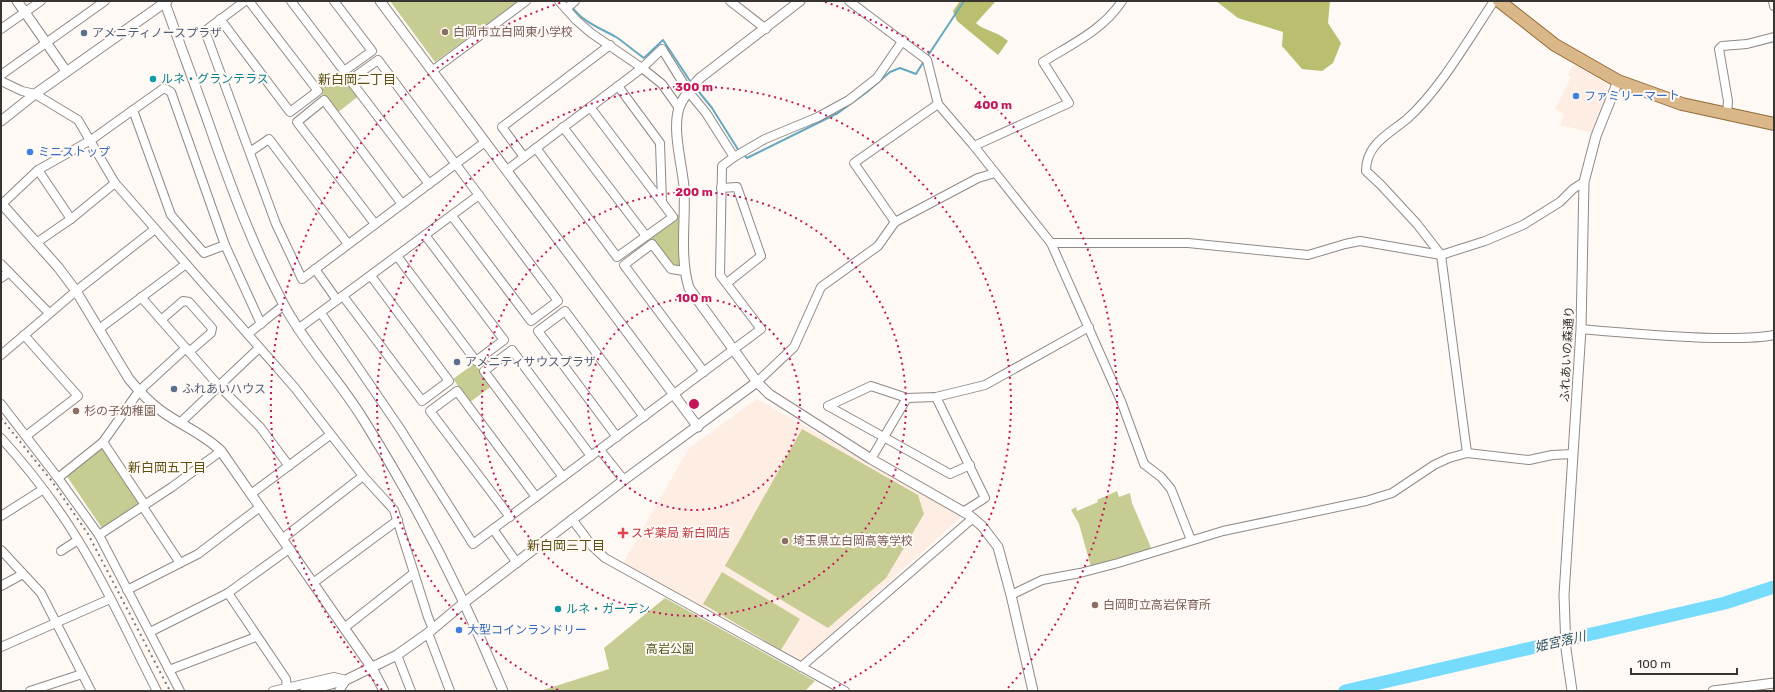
<svg xmlns="http://www.w3.org/2000/svg" width="1775" height="692" viewBox="0 0 1775 692" font-family="Rubik,'Noto Sans JP',sans-serif">
<style>
.built{fill:#fdede3}
.green{fill:#c7cd92}
.forest{fill:#b9bf6f}
.lines{fill:none;stroke-linecap:round;stroke-linejoin:round}
.stream{stroke:#64a9bf;stroke-width:2}
.river{stroke:#77dbfc;stroke-width:13}
.minor-casing{stroke:#918984;stroke-width:10}
.tertiary-casing{stroke:#918984;stroke-width:11}
.primary-casing{stroke:#926a36;stroke-width:14}
.minor{stroke:#fff;stroke-width:8}
.tertiary{stroke:#fff;stroke-width:9}
.primary{stroke:#dab788;stroke-width:12}
.rail{stroke:#7a7673;stroke-width:2;stroke-dasharray:2 4;stroke-linecap:butt}
.ring{fill:none;stroke:#c2185b;stroke-width:2;stroke-dasharray:2 4}
.education-dot{fill:#8d6e63;stroke:#fff9f6;stroke-width:1.5}
.service-dot{fill:#5c6f8a;stroke:#fff9f6;stroke-width:1.5}
.culture-dot{fill:#0f9aa8;stroke:#fff9f6;stroke-width:1.5}
.shop-dot{fill:#3f7fe0;stroke:#fff9f6;stroke-width:1.5}
.health-dot{fill:#e0444e;stroke:#fff9f6;stroke-width:1.5}
.labels{text-anchor:middle;stroke-width:4;stroke-linejoin:round;paint-order:stroke}
.education-label{font-size:12px;fill:#785e54;stroke:#fff9f6;text-anchor:start}
.service-label{font-size:12px;fill:#4e5e75;stroke:#fff9f6;text-anchor:start}
.culture-label{font-size:12px;fill:#0d838f;stroke:#fff9f6;text-anchor:start}
.shop-label{font-size:12px;fill:#366cbe;stroke:#fff9f6;text-anchor:start}
.street-label{font-size:12px;fill:#383432;stroke:#fff9f6}
.health-label{font-size:12px;fill:#be3a42;stroke:#fff9f6;text-anchor:start}
.park-label{font-size:12px;fill:#55591e;stroke:#fff9f6}
.neighbourhood-label{font-size:13px;fill:#5f5012;stroke:#fff9f6}
.water-label{font-size:13px;font-style:italic;fill:#2b5664;stroke:#fff9f6}
.centre{fill:#c2185b;stroke:#fff9f6;stroke-width:2}
.ring-label{font-size:12px;text-anchor:middle;font-weight:bold;fill:#c2185b;stroke:#fff9f6;stroke-width:4;stroke-linejoin:round;paint-order:stroke}
</style>
<rect width="100%" height="100%" fill="#fff9f6"/>
<g class="built">
<path d="M1574,65L1606,83L1608,92L1593,133L1560,125L1564,114L1555,109L1571,77L1568,75Z"/>
<path d="M757,399L960,515V518L801,661L797,662L623,563L689,448Z"/>
</g>
<g class="green">
<path d="M390,1H519L435,62Z"/>
<path d="M342,73L360,95L337,113L319,90Z"/>
<path d="M680,214L679,265H670L649,238Z"/>
<path d="M475,363L492,386L470,402L453,379Z"/>
<path d="M802,429L918,495L924,514L886,578L828,628L725,566Z"/>
<path d="M103,447L141,503L102,528L66,475Z"/>
<path d="M1117,491L1119,497L1130,493L1132,503L1152,550L1091,567L1079,524L1071,510L1076,507L1077,511L1098,502L1097,500Z"/>
<path d="M722,572L800,619L781,650L703,604Z"/>
<path d="M665,598L815,681L805,691H540L609,669L604,648Z"/>
</g>
<g class="forest">
<path d="M960,1H996L976,23C984,31 997,31 1008,41L998,55L957,21L953,11Z"/>
<path d="M1216,1H1330L1328,23L1341,43L1333,63L1322,71L1302,69L1282,46L1283,32L1238,18Z"/>
</g>
<g class="lines">
<g class="stream">
<path d="M572,7C583,22 600,28 616,37C625,43 634,51 644,58L663,40L692,84"/>
<path d="M927,57L964,1"/>
<path d="M695,87L712,108L739,151"/>
<path d="M744,155L747,158L838,113L867,92L890,72L900,68L916,74L924,61"/>
</g>
<path class="river" d="M1345,691L1725,603L1774,587"/>
<defs>
<g id="minor">
<path d="M245,1L205,31L276,224L302,279L485,142"/>
<path d="M291,1L344,71L372,51L334,1"/>
<path d="M559,1L576,20L591,33L642,68L662,84L679,108"/>
<path d="M730,1L766,29"/>
<path d="M849,1L927,60L938,104L974,146L1051,243L1121,401L1144,464L1161,477L1171,489L1191,540"/>
<path d="M1773,1L1774,6"/>
<path d="M566,9L575,1"/>
<path d="M220,19L290,112L318,91L249,1"/>
<path d="M1,29L41,1"/>
<path d="M432,71L526,1"/>
<path d="M1,75L105,1"/>
<path d="M1,81L22,91L35,94L78,120L115,183L295,388L363,476L394,510L428,617L433,629"/>
<path d="M618,86L660,143L662,202"/>
<path d="M133,110L171,215L204,253L225,245L261,324"/>
<path d="M1727,114L1728,101L1719,49L1722,46L1747,44L1774,37"/>
<path d="M563,127L646,236"/>
<path d="M974,146L1069,103L1043,62C1072,44 1103,30 1122,1"/>
<path d="M536,148L617,257L673,217L590,107"/>
<path d="M250,152L269,139L348,244"/>
<path d="M524,157L502,127L610,45"/>
<path d="M734,157L765,139L818,117L849,100L877,78L903,40"/>
<path d="M38,170L71,219"/>
<path d="M429,184L350,80L378,60L558,301L531,321L452,216"/>
<path d="M721,188L737,187L761,256L727,283"/>
<path d="M2,204L38,170L91,140L164,88L171,92L225,245"/>
<path d="M895,222L854,163L938,104"/>
<path d="M375,224L297,122L324,100L402,204"/>
<path d="M36,243L71,219L115,183"/>
<path d="M1051,243H1188L1308,255L1345,244L1360,241L1441,255L1485,241L1523,225L1560,202L1573,189L1584,182"/>
<path d="M397,256L476,361L504,340L425,235"/>
<path d="M1,264L49,313"/>
<path d="M315,269L337,300"/>
<path d="M684,271L671,269L652,244L624,265L704,372"/>
<path d="M1,278L9,272"/>
<path d="M343,296L422,401L449,381L371,276"/>
<path d="M141,297L219,386L260,427L289,466"/>
<path d="M321,313L399,427L473,544L761,329L720,275L722,166L734,157L706,113L688,91L662,49L642,68L507,170"/>
<path d="M161,320L183,301L189,302L212,328L211,333L189,352"/>
<path d="M99,329L186,264"/>
<path d="M298,329L479,195"/>
<path d="M1581,329C1625,333 1669,337 1713,338C1734,338 1754,339 1774,335"/>
<path d="M248,334L284,305"/>
<path d="M24,335L78,396L26,436"/>
<path d="M1,355L76,291L155,229"/>
<path d="M757,382L794,347L821,287L878,246L895,222L978,178L995,173"/>
<path d="M936,397L985,498L963,512"/>
<path d="M1,404L58,478L99,535L180,691"/>
<path d="M828,406L871,386L907,398L936,397L985,385L1089,327"/>
<path d="M828,406L950,474L970,465"/>
<path d="M181,422L259,348"/>
<path d="M617,437L538,331L565,311L644,417"/>
<path d="M1,438C29,469 56,504 78,540C108,588 131,641 157,691"/>
<path d="M103,442L145,505"/>
<path d="M600,450L624,480"/>
<path d="M1467,453L1441,255L1417,224L1381,185L1366,171C1366,144 1389,134 1407,119C1439,91 1470,37 1494,1"/>
<path d="M871,459L907,398"/>
<path d="M563,477L484,371L512,350L591,456"/>
<path d="M58,478L103,442L139,391L186,348"/>
<path d="M251,494L330,435"/>
<path d="M143,507L180,563"/>
<path d="M1,516L42,490"/>
<path d="M510,517L430,411L457,391L536,497"/>
<path d="M572,519L592,546L605,558L845,691"/>
<path d="M493,529L517,563"/>
<path d="M99,535L172,487L221,451"/>
<path d="M282,539L363,476"/>
<path d="M1,550L41,593L91,691"/>
<path d="M61,551L78,540"/>
<path d="M313,583L398,520"/>
<path d="M1,586L23,574"/>
<path d="M127,590L198,554L260,507"/>
<path d="M228,593L286,679L287,688"/>
<path d="M1011,595L1042,580L1080,573L1118,563L1223,531L1366,501L1392,493L1434,465L1449,458L1467,453L1529,460L1552,455L1573,454"/>
<path d="M344,628L414,573"/>
<path d="M150,632L228,593L289,549"/>
<path d="M428,633L450,691"/>
<path d="M1,647L110,599"/>
<path d="M397,655L411,691"/>
<path d="M801,667L973,518"/>
<path d="M169,670L256,637"/>
<path d="M30,691L82,674"/>
<path d="M273,691L334,677L346,680L339,691"/>
</g>
<g id="tertiary">
<path d="M17,1L66,71"/>
<path d="M380,1L698,427"/>
<path d="M800,1L700,78C692,87 683,96 679,108C672,130 682,164 684,187C686,221 679,255 689,288L757,382L769,394L871,459L969,515L982,526L998,547L1011,595L1033,691"/>
<path d="M165,3C180,45 196,87 211,130C232,190 254,249 284,305C306,346 339,380 363,419C418,506 464,597 503,691"/>
<path d="M1,121L35,94L167,1"/>
<path d="M1,203L58,267L76,291L129,379C138,390 148,401 160,410C180,425 203,433 221,451L372,668L384,691"/>
<path d="M305,691L346,680L397,655L428,633L465,602L624,480L757,382"/>
<path d="M1572,691L1566,649L1564,595L1581,329L1584,182L1596,136L1618,81"/>
<path d="M1713,691L1774,683"/>
</g>
<path id="primary" d="M1499,1L1555,45L1618,81L1682,104L1774,124"/>
</defs>
<use href="#minor" class="minor-casing"/>
<use href="#tertiary" class="tertiary-casing"/>
<use href="#primary" class="primary-casing"/>
<use href="#minor" class="minor"/>
<use href="#tertiary" class="tertiary"/>
<use href="#primary" class="primary"/>
<path class="rail" d="M1,418L51,480L88,534L170,691"/>
</g>
<g class="ring">
<circle cx="694" cy="404" r="106"/>
<circle cx="694" cy="404" r="212"/>
<path d="M558 690A317 317 0 1 1 830 690"/>
<path d="M382 690A423 423 0 0 1 563 2M825 2A423 423 0 0 1 1006 690"/>
</g>
<g class="education-dot">
<circle cx="445" cy="32" r="4"/>
<circle cx="76" cy="411" r="4"/>
<circle cx="785" cy="541" r="4"/>
<circle cx="1095" cy="605" r="4"/>
</g>
<g class="service-dot">
<circle cx="84" cy="33" r="4"/>
<circle cx="457" cy="362" r="4"/>
<circle cx="174" cy="389" r="4"/>
</g>
<g class="culture-dot">
<circle cx="153" cy="79" r="4"/>
<circle cx="558" cy="609" r="4"/>
</g>
<g class="shop-dot">
<circle cx="1576" cy="96" r="4"/>
<circle cx="30" cy="152" r="4"/>
<circle cx="459" cy="630" r="4"/>
</g>
<path class="health-dot" d="M621 527h4v4h4v4h-4v4h-4v-4h-4v-4h4z"/>
<g class="labels">
<g class="education-label">
<text x="453" y="36">白岡市立白岡東小学校</text>
<text x="84" y="415">杉の子幼稚園</text>
<text x="793" y="545">埼玉県立白岡高等学校</text>
<text x="1103" y="609">白岡町立高岩保育所</text>
</g>
<g class="service-label">
<text x="92" y="37">アメニティノースプラザ</text>
<text x="465" y="366">アメニティサウスプラザ</text>
<text x="182" y="393">ふれあいハウス</text>
</g>
<g class="culture-label">
<text x="161" y="83">ルネ・グランテラス</text>
<text x="566" y="613">ルネ・ガーデン</text>
</g>
<g class="shop-label">
<text x="1584" y="100">ファミリーマート</text>
<text x="38" y="156">ミニストップ</text>
<text x="467" y="634">大型コインランドリー</text>
</g>
<g class="street-label">
<text transform="translate(1567 354) rotate(-87)" y="4">ふれあいの森通り</text>
</g>
<g class="health-label">
<text x="631" y="537">スギ薬局 新白岡店</text>
</g>
<g class="park-label">
<text x="670" y="653">高岩公園</text>
</g>
<g class="neighbourhood-label">
<text x="357" y="84">新白岡二丁目</text>
<text x="167" y="472">新白岡五丁目</text>
<text x="566" y="550">新白岡三丁目</text>
</g>
<g class="water-label">
<text transform="translate(1560 641) rotate(-13)" y="5">姫宮落川</text>
</g>
</g>
<circle cx="694" cy="404" r="6" class="centre"/>
<g class="ring-label">
<text x="694" y="91">300 m</text>
<text x="993" y="109">400 m</text>
<text x="694" y="196">200 m</text>
<text x="694" y="302">100 m</text>
</g>
<rect width="1775" height="692" fill="none" stroke="#383432" stroke-width="4"/>
<path d="M1631 668v6h106v-6" fill="none" stroke="#383432" stroke-width="2"/>
<text x="1637" y="668" font-size="12" fill="#383432" stroke="#fff9f6" stroke-width="3" paint-order="stroke">100 m</text>
</svg>
